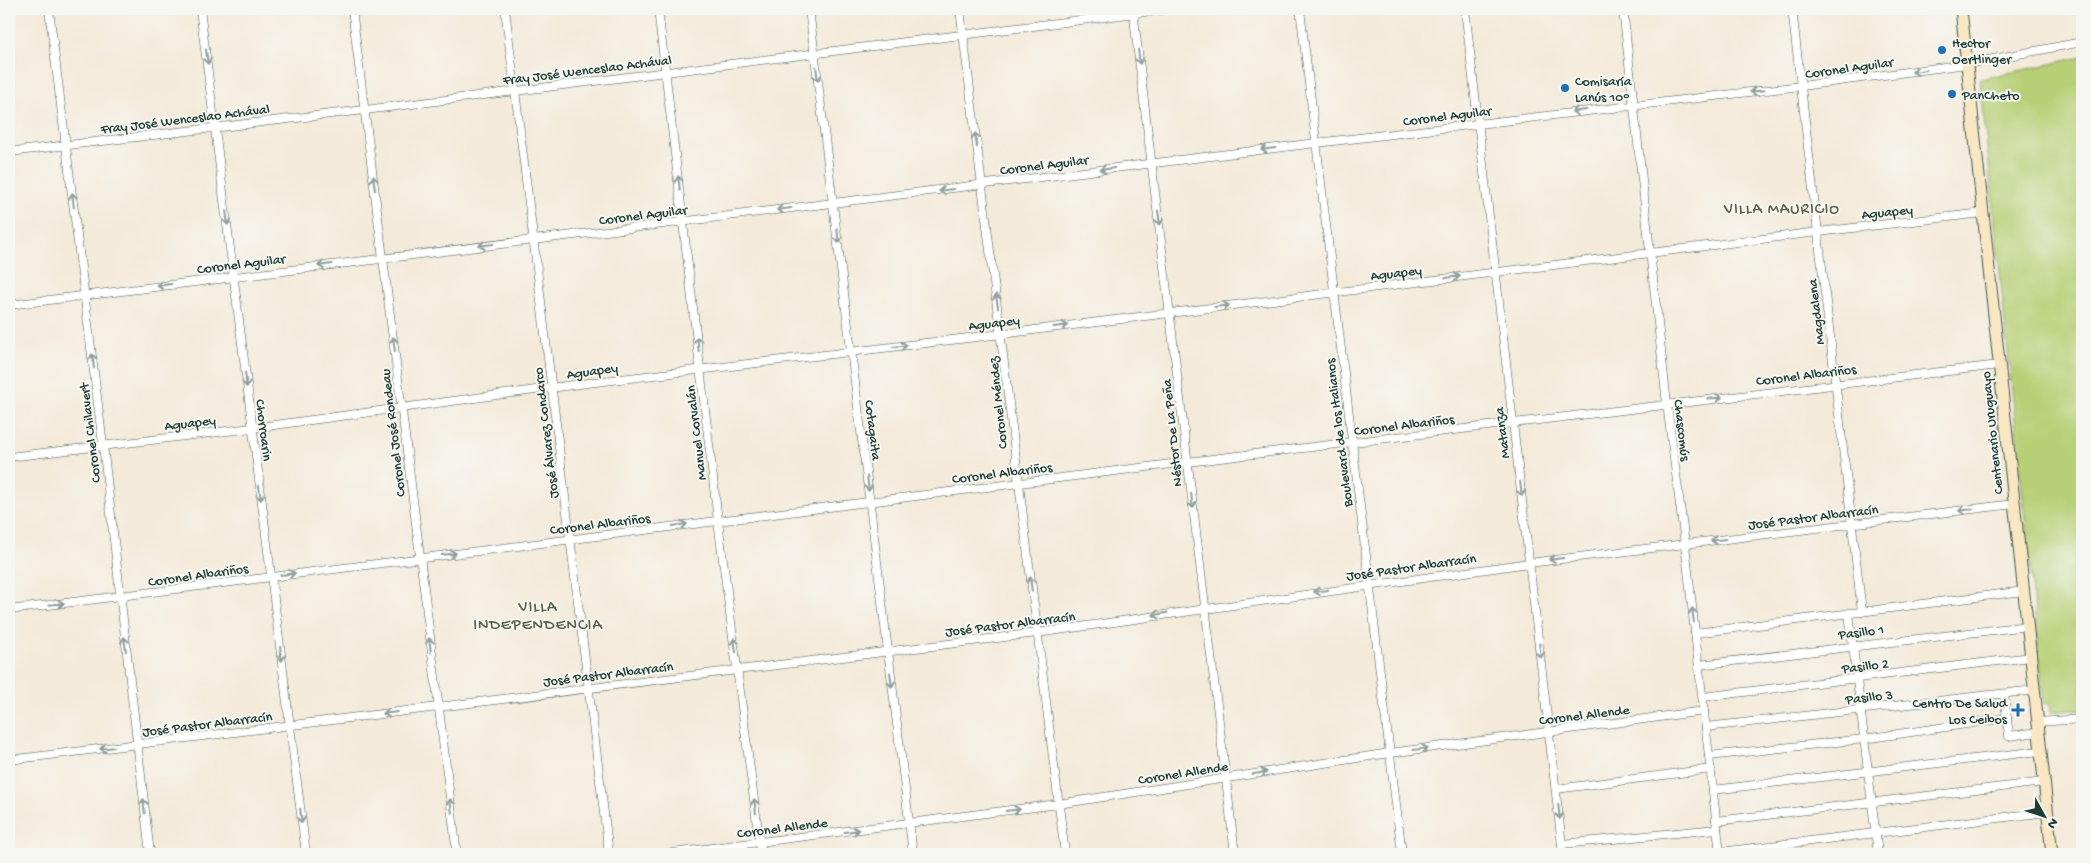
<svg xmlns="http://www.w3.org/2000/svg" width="2091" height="863" viewBox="0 0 2091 863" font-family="'Gochi Hand',sans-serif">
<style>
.green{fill:#b7cf74;stroke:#6b8654}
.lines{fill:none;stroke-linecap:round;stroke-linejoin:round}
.minor-casing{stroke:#3f574d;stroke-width:9}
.secondary-casing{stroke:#3f574d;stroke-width:13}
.minor{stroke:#fff;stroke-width:8}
.secondary{stroke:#f9e7c3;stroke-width:11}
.oneway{stroke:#8f9e9a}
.poi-dot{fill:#1f6fb2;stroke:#f6f6f2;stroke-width:2}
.labels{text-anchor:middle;stroke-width:4;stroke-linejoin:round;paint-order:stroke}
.poi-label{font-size:14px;fill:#1f3d34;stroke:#f6f6f2;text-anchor:start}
.street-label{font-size:14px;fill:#1f3d34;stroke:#f6f6f2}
.quarter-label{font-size:16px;letter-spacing:1px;fill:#5d6149;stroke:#f6f6f2}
</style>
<rect width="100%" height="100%" fill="#f6f6f2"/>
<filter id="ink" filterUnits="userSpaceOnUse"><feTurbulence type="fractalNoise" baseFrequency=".02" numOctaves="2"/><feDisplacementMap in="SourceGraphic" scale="10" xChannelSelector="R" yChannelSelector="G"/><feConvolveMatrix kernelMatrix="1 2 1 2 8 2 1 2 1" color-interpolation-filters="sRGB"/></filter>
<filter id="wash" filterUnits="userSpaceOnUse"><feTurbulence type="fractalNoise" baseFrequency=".0096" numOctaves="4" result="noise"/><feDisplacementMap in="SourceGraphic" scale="20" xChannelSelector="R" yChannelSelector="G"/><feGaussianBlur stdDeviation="1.12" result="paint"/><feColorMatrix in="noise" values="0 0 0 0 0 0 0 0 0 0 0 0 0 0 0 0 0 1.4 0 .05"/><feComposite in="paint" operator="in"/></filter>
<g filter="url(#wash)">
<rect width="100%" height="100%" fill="#f4ead9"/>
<path class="green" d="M2082,57V709L2051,712L2050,705L2044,703L1980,79Z"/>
</g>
<g filter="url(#ink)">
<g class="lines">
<defs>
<g id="minor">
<path d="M49,9L103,445L150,854"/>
<path d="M200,9L306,854"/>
<path d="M352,9L457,854"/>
<path d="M505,9L609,854"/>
<path d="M658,9L718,521L761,854"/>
<path d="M809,9L913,854"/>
<path d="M960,9L1065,854"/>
<path d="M1300,9L1402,854"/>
<path d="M1465,9L1563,854"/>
<path d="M1623,9L1667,404L1685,544L1720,854"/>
<path d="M1792,9L1862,612"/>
<path d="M1133,10L1235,854"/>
<path d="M9,152L365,110L1168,9"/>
<path d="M9,305L1316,143L1801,86L1967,64L2082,42"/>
<path d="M9,457L252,428L587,383L1002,334L1818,232L1983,213"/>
<path d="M9,610L1187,462L1999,365"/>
<path d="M1849,613L1878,854"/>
<path d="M1695,633L2024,591"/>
<path d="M1699,665L2027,626"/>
<path d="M2004,694L2009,736L2039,732"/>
<path d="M1703,697L2031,657"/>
<path d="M2038,722L2082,719"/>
<path d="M1706,727L2035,690"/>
<path d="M1709,756L1864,739L2007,718"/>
<path d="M9,760L1037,633L1529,563L2014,504"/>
<path d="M1556,789L1711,769"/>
<path d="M1713,790L2040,751"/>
<path d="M1716,821L2044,782"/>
<path d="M1562,844L1717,829"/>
<path d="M1720,852L2047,812"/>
<path d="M665,854L1058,804L1390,753L1704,711"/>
<path d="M2039,854L2052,853"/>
</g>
<path id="secondary" d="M1961,9L2052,854"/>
</defs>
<use href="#minor" class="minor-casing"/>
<use href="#secondary" class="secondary-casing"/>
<use href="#minor" class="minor"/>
<use href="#secondary" class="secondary"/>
</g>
<defs><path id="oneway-shaft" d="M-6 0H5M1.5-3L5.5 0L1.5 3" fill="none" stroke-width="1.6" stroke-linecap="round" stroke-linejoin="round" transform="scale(1.25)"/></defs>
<g class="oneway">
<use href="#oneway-shaft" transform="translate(207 57) rotate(82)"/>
<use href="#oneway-shaft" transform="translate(1139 57) rotate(83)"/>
<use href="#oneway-shaft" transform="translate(1919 71) rotate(172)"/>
<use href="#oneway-shaft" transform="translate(817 74) rotate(83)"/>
<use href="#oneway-shaft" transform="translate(1757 91) rotate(174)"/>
<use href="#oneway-shaft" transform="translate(1579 111) rotate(173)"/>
<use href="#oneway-shaft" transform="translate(976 140) rotate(-97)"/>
<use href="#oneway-shaft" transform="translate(1268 149) rotate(173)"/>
<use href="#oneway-shaft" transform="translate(1107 169) rotate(173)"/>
<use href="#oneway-shaft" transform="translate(374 183) rotate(-97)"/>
<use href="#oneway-shaft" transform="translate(679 183) rotate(-97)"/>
<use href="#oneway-shaft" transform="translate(946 190) rotate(173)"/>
<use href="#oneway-shaft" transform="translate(73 200) rotate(-97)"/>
<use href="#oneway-shaft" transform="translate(784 209) rotate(173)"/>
<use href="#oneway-shaft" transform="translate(227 218) rotate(83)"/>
<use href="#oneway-shaft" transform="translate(1159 218) rotate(83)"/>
<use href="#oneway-shaft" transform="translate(838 236) rotate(83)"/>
<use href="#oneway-shaft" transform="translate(486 245) rotate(173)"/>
<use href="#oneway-shaft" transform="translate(325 265) rotate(173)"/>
<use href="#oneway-shaft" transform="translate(1453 277) rotate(-7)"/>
<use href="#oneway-shaft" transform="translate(164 285) rotate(173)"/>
<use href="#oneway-shaft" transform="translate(997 301) rotate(-98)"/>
<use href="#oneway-shaft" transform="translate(1222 306) rotate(-7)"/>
<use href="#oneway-shaft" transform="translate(1061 326) rotate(-7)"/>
<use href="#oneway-shaft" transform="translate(394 344) rotate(-97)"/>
<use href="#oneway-shaft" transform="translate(698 344) rotate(-96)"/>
<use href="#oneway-shaft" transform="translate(900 346) rotate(-7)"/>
<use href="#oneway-shaft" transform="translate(93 361) rotate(-97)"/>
<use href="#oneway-shaft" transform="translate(246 380) rotate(83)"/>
<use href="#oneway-shaft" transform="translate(1715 398) rotate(-7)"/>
<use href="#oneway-shaft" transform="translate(868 484) rotate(83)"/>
<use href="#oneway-shaft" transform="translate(1521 489) rotate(83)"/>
<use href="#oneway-shaft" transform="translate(260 493) rotate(82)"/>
<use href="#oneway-shaft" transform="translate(1192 501) rotate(83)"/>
<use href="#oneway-shaft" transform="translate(1966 510) rotate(173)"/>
<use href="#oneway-shaft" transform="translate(680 525) rotate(-8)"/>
<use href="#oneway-shaft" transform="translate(1718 540) rotate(173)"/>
<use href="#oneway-shaft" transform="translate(449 554) rotate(-7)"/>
<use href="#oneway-shaft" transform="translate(1556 559) rotate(173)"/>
<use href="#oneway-shaft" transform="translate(288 574) rotate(-7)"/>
<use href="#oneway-shaft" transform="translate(1031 584) rotate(-97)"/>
<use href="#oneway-shaft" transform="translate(1321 591) rotate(172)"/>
<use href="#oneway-shaft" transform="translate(57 604) rotate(-6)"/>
<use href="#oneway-shaft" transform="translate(1160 614) rotate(171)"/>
<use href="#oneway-shaft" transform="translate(1693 615) rotate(-97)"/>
<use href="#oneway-shaft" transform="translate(125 644) rotate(-97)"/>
<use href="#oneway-shaft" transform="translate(430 645) rotate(-97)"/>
<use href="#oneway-shaft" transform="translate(735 645) rotate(-98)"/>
<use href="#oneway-shaft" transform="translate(1540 651) rotate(84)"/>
<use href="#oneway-shaft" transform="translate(281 654) rotate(83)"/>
<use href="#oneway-shaft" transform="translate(891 680) rotate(83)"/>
<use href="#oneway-shaft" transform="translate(390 713) rotate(173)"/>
<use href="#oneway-shaft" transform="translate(107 748) rotate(173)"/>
<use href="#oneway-shaft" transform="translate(1421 749) rotate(-8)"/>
<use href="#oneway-shaft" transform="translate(1260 773) rotate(-9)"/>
<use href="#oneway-shaft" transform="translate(144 806) rotate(-96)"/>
<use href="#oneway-shaft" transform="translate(451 806) rotate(-97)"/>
<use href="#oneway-shaft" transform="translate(755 806) rotate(-97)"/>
<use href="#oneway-shaft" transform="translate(1013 810) rotate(-7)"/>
<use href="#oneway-shaft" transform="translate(1559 812) rotate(84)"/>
<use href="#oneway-shaft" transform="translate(301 816) rotate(83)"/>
<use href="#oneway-shaft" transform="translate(852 831) rotate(-7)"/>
</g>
</g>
<g class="poi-dot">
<circle cx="1942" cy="50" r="5"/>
<circle cx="1565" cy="88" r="5"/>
<circle cx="1952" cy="94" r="5"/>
<path d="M2015.5 702.5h5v5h5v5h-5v5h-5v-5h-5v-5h5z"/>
</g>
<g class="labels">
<g class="poi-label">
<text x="1952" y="47">Hector<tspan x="1952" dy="16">Oertlinger</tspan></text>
<text x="1575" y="85">Comisaría<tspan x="1575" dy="16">Lanús 10°</tspan></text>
<text x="1962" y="99">PanCheto</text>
<text x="2007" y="707" text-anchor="end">Centro De Salud<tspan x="2007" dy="16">Los Ceibos</tspan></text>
</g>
<g class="street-label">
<text transform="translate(1849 67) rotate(-8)" y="5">Coronel Aguilar</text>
<text transform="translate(587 69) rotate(-7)" y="5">Fray José Wenceslao Achával</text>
<text transform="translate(1447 115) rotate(-7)" y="5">Coronel Aguilar</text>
<text transform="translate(185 118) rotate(-7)" y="5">Fray José Wenceslao Achával</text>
<text transform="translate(1044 164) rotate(-7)" y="5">Coronel Aguilar</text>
<text transform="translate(1887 211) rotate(-6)" y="5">Aguapey</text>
<text transform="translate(643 214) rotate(-7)" y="5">Coronel Aguilar</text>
<text transform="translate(241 263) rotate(-7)" y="5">Coronel Aguilar</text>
<text transform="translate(1396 272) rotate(-7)" y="5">Aguapey</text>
<text transform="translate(1815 312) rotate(-97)" y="5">Magdalena</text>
<text transform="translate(994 322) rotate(-7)" y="5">Aguapey</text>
<text transform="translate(592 370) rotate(-8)" y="5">Aguapey</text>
<text transform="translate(1806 374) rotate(-7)" y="5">Coronel Albariños</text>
<text transform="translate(997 403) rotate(-96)" y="5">Coronel Méndez</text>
<text transform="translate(190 422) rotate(-7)" y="5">Aguapey</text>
<text transform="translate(1404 424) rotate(-7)" y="5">Coronel Albariños</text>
<text transform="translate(265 430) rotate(83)" y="5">Chorroarin</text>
<text transform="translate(874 430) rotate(83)" y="5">Cotagaita</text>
<text transform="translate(1683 430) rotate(83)" y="5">Chascomús</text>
<text transform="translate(89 433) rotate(-97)" y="5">Coronel Chilavert</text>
<text transform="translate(392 433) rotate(-97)" y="5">Coronel José Rondeau</text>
<text transform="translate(545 433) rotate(-97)" y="5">José Álvarez Condarco</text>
<text transform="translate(695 433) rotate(-97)" y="5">Manuel Corvalán</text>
<text transform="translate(1171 433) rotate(-96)" y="5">Néstor De La Peña</text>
<text transform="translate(1338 433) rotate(-97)" y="5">Boulevard de los Italianos</text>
<text transform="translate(1501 433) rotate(-97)" y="5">Matanza</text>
<text transform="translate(1991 433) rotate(-96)" y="5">Centenario Uruguayo</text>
<text transform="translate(1002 472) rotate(-7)" y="5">Coronel Albariños</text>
<text transform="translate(1813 516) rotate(-7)" y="5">José Pastor Albarracín</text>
<text transform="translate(600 523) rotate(-7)" y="5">Coronel Albariños</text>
<text transform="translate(1411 566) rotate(-8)" y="5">José Pastor Albarracín</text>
<text transform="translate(198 574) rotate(-8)" y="5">Coronel Albariños</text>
<text transform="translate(1010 623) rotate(-7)" y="5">José Pastor Albarracín</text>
<text transform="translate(1861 631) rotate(-7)" y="5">Pasillo 1</text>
<text transform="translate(1865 665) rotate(-7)" y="5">Pasillo 2</text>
<text transform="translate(608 673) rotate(-7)" y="5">José Pastor Albarracín</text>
<text transform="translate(1869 696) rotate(-6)" y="5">Pasillo 3</text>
<text transform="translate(1584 714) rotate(-7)" y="5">Coronel Allende</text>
<text transform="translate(207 723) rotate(-7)" y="5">José Pastor Albarracín</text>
<text transform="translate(1183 772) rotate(-9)" y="5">Coronel Allende</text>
<text transform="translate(782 827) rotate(-7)" y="5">Coronel Allende</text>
</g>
<g class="quarter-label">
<text x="1782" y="213">VILLA MAURICIO</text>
<text x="538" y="611">VILLA<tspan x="538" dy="18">INDEPENDENCIA</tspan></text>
</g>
</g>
<rect width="2091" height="863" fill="none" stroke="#f6f6f2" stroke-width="30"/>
<g transform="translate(2044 816) rotate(130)" stroke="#f6f6f2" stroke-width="4" paint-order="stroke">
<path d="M0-4L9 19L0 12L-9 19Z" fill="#1f3d34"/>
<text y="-8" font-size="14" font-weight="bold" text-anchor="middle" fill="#1f3d34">N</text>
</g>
</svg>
